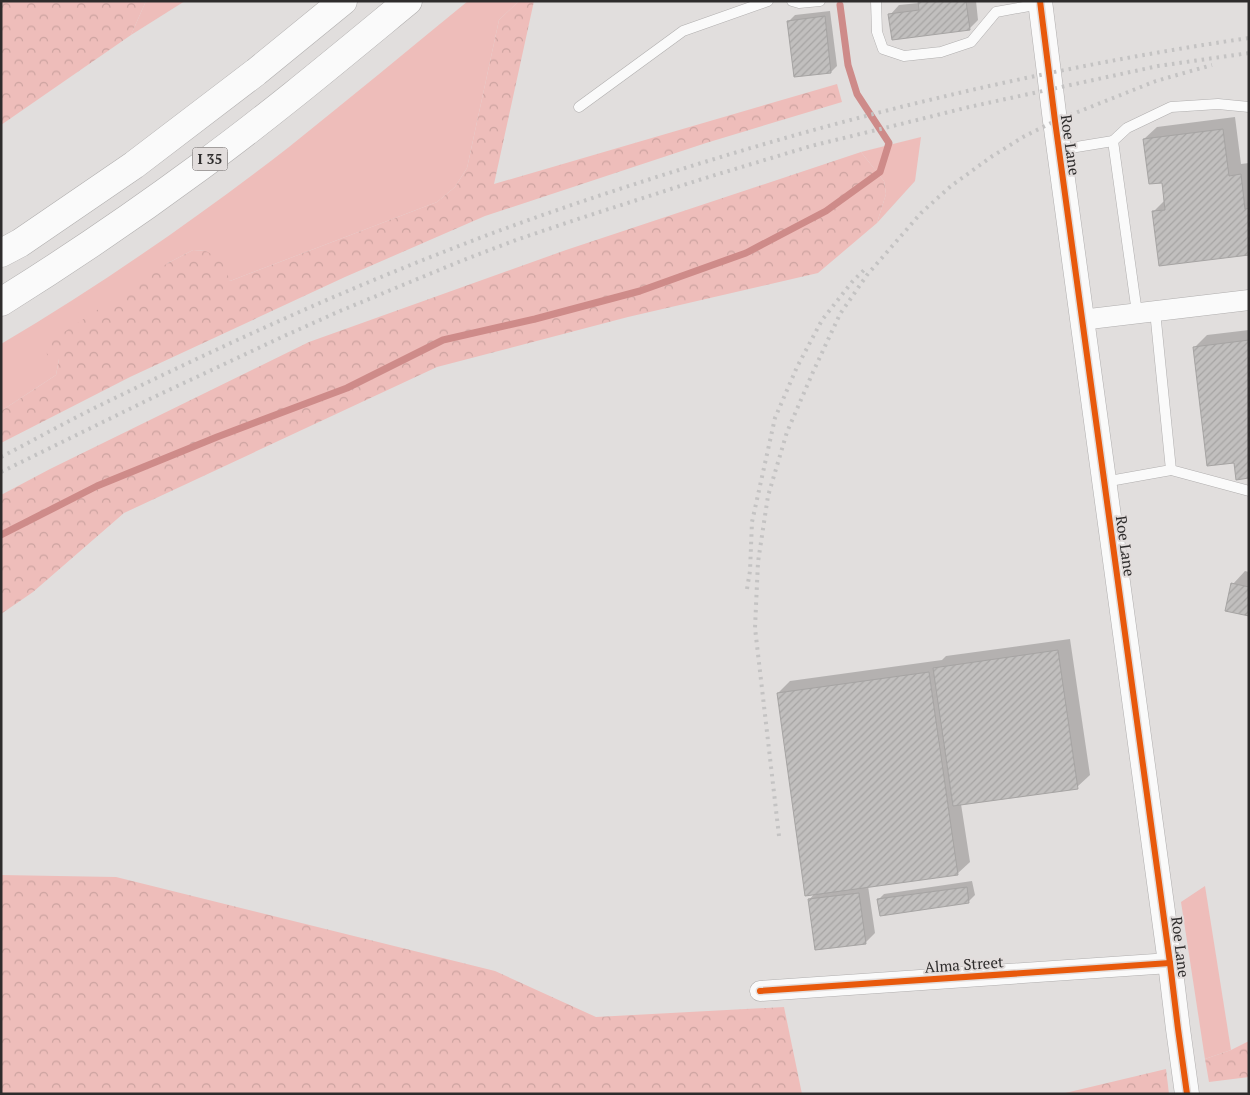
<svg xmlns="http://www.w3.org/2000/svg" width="1250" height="1095" viewBox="0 0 1250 1095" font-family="'PT Serif',serif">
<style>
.grass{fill:#eebdba}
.forest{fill:url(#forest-crowns)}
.shadow{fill:#0003}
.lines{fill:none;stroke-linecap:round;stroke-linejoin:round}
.stream{stroke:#ce8b89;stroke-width:7}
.building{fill:url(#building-hatch);stroke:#a6a4a3}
.service-casing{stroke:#b0aeae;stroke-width:11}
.minor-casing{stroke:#b0aeae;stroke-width:21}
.tertiary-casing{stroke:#b0aeae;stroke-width:25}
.motorway-casing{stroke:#b0aeae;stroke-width:29}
.service{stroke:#fafafa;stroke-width:10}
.minor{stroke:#fafafa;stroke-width:20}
.tertiary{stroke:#fafafa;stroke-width:24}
.motorway{stroke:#fafafa;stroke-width:28}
.rail{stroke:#c4c3c3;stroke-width:4;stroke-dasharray:2.5 5;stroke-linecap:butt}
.cycleway-casing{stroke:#e2dddc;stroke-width:9}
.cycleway{stroke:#e8590c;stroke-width:6}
.labels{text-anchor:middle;stroke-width:4;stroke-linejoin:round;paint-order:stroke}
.shield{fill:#e2dddc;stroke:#646161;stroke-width:1}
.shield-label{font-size:14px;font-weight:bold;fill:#2e2c2c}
.street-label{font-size:15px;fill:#2e2c2c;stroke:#e2dddc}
</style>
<defs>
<pattern id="forest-crowns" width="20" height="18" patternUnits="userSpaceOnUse" patternTransform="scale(1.25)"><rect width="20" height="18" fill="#eebdba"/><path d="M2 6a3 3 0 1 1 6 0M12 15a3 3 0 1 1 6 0" fill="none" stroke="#cca3a0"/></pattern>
<pattern id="building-hatch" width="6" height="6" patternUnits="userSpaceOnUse" patternTransform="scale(1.25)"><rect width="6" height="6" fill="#c1bfbe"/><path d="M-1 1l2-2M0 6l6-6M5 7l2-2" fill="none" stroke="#a6a4a3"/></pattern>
</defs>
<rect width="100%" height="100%" fill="#e1dedd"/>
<g class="grass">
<path d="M146,1H185L131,35Z"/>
<path d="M468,1H519L499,20L467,168L455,187L437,202L230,281L206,251L193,250L168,263L59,359L56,375L1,411V344C101,285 197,218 289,147C349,99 408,50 468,1Z"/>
<path d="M921,137L915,181L877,223L886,194L884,181L861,152Z"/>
<path d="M1205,886L1231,1050L1205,1059L1181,902Z"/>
</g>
<g class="forest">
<path d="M1,1H146L131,35L1,125Z"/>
<path d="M519,1H534L494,184L837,84L842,102L706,143L485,216L345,277L130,377L1,443V411L56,375L59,359L47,355L46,344L168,263L193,250L206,251L222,260L230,281L437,202L455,187L467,168L499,20Z"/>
<path d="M861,152L884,181L886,194L877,223L818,273L628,317L437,367L124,513L33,592L1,614V495L50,469L309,342L566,250Z"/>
<path d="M1,875L116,877L495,971L596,1017L784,1007L802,1094H1Z"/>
<path d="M1249,1041V1077L1209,1082L1205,1059L1231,1050Z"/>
<path d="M1166,1069L1169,1094H1061Z"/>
</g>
<g class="shadow">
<path d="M919,1H976L978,20L969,29L890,15L899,5L919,3Z"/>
<path d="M830,11L837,66L831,72L789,21L795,15Z"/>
<path d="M1235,117L1241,164L1249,163V254L1153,212L1165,200L1163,181L1144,139L1157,127Z"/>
<path d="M1249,330V477L1235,462L1195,347L1207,335Z"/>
<path d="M1245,571L1249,572V615L1233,584Z"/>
<path d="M1070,639L1090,775L1077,787L961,804L970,862L957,874L868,886L875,933L865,943L809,900L815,893L778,693L790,681L942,660L946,656Z"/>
<path d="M972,881L975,895L969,901L878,900L884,894Z"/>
</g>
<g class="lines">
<path class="stream" d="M1,535L97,486L217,437L347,388L443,340L535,319L640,291L746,253L826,211L880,172L889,143L857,94L848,65L840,5"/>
</g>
<g class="building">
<path d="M918,1H966L970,30L892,40L888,14L919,10Z"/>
<path d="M825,16L831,73L794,77L787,21Z"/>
<path d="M1223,129L1229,176L1241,174L1245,209L1249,208V255L1159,266L1152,211L1165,210L1162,183L1149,184L1143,139Z"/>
<path d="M1249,340V478L1236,480L1234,463L1207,466L1193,347Z"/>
<path d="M1231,583L1249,587V616L1225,611Z"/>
<path d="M1058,650L1078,789L953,806L933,668Z"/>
<path d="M929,672L958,875L805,896L777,693Z"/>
<path d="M967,887L969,903L880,916L877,899Z"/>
<path d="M859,893L866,944L815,950L808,899Z"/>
</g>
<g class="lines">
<defs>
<g id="service">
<path d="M792,1L799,3L820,1"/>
<path d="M876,1L877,32L883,49L904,56L941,52L971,42L996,12L1040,4"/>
<path d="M579,107L683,31L768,1"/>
<path d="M1058,150L1113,141"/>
<path d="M1137,313L1113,141L1127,128L1171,107L1218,104L1249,107"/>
<path d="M1171,470L1249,491"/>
<path d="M1104,482L1171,470L1155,311"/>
</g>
<g id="minor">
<path d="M1081,320L1249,300"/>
<path d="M760,991L1170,963"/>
</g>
<path id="tertiary" d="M1040,1L1055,121L1170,963L1178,1029L1187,1094"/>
<g id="motorway">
<path d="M1,253L20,243L134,165L256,72L343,1"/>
<path d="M1,302C70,259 136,214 201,166C272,114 340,57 408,1"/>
</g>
</defs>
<use href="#service" class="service-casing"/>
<use href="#minor" class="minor-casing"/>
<use href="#tertiary" class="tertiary-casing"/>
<use href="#motorway" class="motorway-casing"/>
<use href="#service" class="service"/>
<use href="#minor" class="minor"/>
<use href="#tertiary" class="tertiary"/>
<use href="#motorway" class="motorway"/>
<g class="rail">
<path d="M1,457C38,438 75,417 113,399C220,347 330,296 441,253C519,222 599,195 679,170C865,111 1056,66 1249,38"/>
<path d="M1,472L154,397L282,337L340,311L461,261L516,240L581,218L702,179L811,146L905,123L969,107L1158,66L1249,53"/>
<path d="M747,589L750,571L752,522L775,418L797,367L822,320L852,282L864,270"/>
<path d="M779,836L755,628L758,562L768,496L787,432L813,372L840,314L867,275L921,213L951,186L991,157L1023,137L1055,121L1156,81L1212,65"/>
</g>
<defs>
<g id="cycleway">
<path d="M1040,1L1055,121L1170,963L1178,1029L1187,1094"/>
<path d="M760,991L1170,963"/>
</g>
</defs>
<use href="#cycleway" class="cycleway-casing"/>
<use href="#cycleway" class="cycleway"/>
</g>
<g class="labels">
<rect class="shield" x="192.5" y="147.5" width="35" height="23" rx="4"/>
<g class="shield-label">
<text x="210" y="164">I 35</text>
</g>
<g class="street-label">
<text transform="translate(1070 145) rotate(82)" y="5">Roe Lane</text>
<text transform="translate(1125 546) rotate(82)" y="5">Roe Lane</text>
<text transform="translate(1180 947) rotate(83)" y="5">Roe Lane</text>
<text transform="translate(964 965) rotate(-4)" y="5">Alma Street</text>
</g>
</g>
<rect width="1250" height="1095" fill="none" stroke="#2e2c2c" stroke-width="5"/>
</svg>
